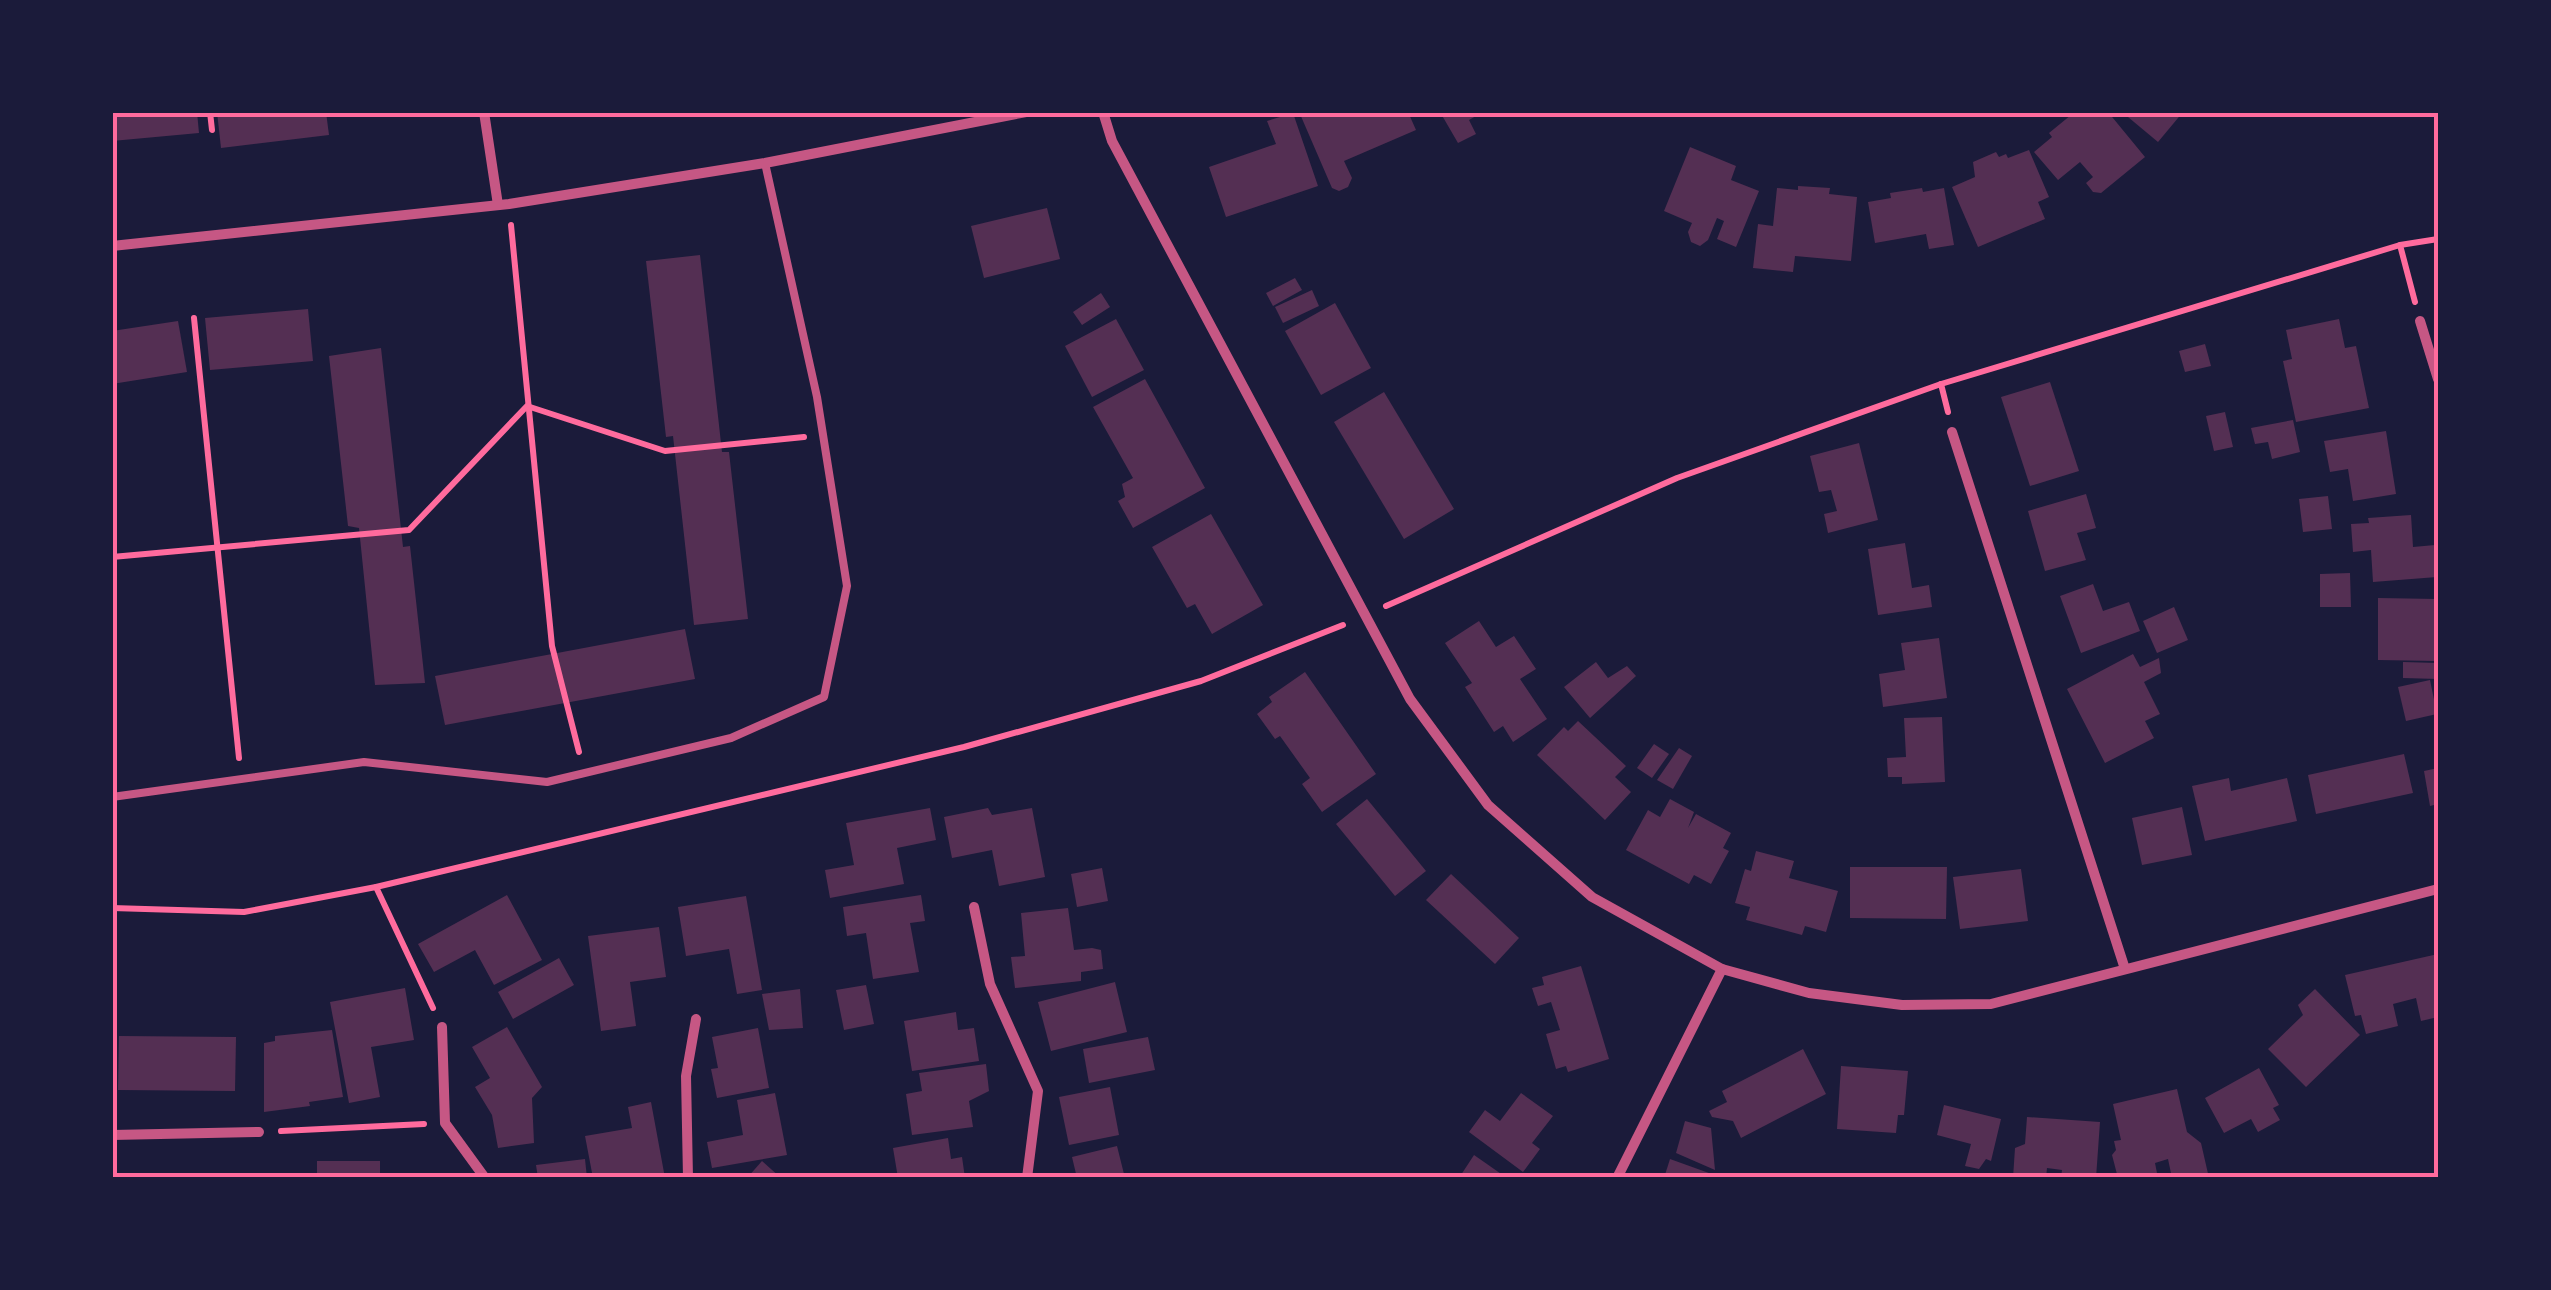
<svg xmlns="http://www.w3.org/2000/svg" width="2551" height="1290" viewBox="0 0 2551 1290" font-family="Literata,serif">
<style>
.building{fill:#542f53}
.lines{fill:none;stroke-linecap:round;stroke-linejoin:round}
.path{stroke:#ff6b9d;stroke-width:6}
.service{stroke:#c65784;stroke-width:8}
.minor{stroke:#c65784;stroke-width:10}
.neatline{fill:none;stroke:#ff6b9d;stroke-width:4}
</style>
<rect width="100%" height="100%" fill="#1b1b3a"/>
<g class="building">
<path d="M112,112H197L199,133L112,141Z"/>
<path d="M217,112H326L329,135L221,148Z"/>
<path d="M1303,112H1408L1416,130L1344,161L1352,178L1348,187L1339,191L1332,188L1300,114Z"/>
<path d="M1440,112H1483L1469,120L1476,134L1458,143Z"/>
<path d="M2068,112H2108L2145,157L2101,193L2093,192L2086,183L2093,177L2080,162L2058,180L2034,152L2052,137L2049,133L2071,115Z"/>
<path d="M2122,112H2183L2158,142Z"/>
<path d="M1293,113L1318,186L1226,217L1209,167L1276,144L1267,121Z"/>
<path d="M1690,147L1736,166L1731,180L1759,191L1736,247L1717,239L1724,221L1717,218L1708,240L1700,246L1691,242L1688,232L1692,223L1664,211Z"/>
<path d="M2029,150L2049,197L2038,202L2045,219L1978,247L1952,187L1975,177L1973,162L1996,152L1999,157L2006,154L2008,158Z"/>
<path d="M1798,186L1830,188L1829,194L1857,197L1851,261L1795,256L1793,272L1753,268L1758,224L1773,226L1777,188L1798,190Z"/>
<path d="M1922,188L1923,192L1944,188L1954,245L1929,249L1926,234L1875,243L1868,202L1891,198L1890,193Z"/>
<path d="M1047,208L1060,259L984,278L971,226Z"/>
<path d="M700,255L722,452H729L748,619L694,625L673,436L666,437L646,261Z"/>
<path d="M1295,278L1302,290L1273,306L1266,293Z"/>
<path d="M1312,290L1319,306L1283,323L1275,307Z"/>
<path d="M1101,293L1110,307L1082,325L1073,312Z"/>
<path d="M1335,303L1371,368L1321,395L1285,331Z"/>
<path d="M308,309L313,361L210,370L205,318Z"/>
<path d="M1116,319L1144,370L1092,397L1065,346Z"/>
<path d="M2339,319L2345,348L2356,346L2369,408L2296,422L2283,361L2292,359L2286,330Z"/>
<path d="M178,321L187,372L112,384V331Z"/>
<path d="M2205,344L2211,366L2185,372L2179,351Z"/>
<path d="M381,348L403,547L410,546L425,683L375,685L359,528L348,526L329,356Z"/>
<path d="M1145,379L1205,488L1133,528L1118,501L1125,497L1122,484L1133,478L1093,407Z"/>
<path d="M2050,382L2079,471L2030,486L2001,397Z"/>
<path d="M1384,392L1454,509L1404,539L1334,422Z"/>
<path d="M2225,412L2233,447L2214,451L2206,416Z"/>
<path d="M2293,420L2300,452L2272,459L2268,442L2255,444L2251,428Z"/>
<path d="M2386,431L2396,494L2353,501L2348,469L2330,472L2324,441Z"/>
<path d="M1859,443L1878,520L1828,533L1824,514L1837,511L1831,490L1819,492L1810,456Z"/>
<path d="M2086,494L2096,528L2077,533L2086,560L2045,571L2028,511Z"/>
<path d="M2328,496L2332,529L2303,532L2299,499Z"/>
<path d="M1211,514L1263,605L1212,634L1195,604L1187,608L1152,547Z"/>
<path d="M2411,515L2413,547L2435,545L2437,577L2373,582L2371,550L2353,552L2351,524L2369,523L2368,518Z"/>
<path d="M1905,543L1912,588L1929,585L1932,607L1878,615L1868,549Z"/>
<path d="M2350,573L2351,607H2320V574Z"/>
<path d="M2093,584L2103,611L2129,602L2140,631L2081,653L2060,596Z"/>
<path d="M2378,598L2437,599L2436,661L2378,660Z"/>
<path d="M2174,607L2188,640L2157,653L2143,621Z"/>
<path d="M1479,621L1496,647L1514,636L1536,669L1520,679L1547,719L1513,742L1503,726L1494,732L1465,687L1472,683L1445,643Z"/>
<path d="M685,629L695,679L445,725L435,676Z"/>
<path d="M1939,638L1947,698L1883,707L1879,674L1905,670L1901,643Z"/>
<path d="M2133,654L2140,667L2159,658L2161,673L2144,682L2160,714L2145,721L2154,738L2105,763L2067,689Z"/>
<path d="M1596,662L1608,678L1627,666L1636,676L1590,718L1564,687Z"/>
<path d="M2403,662L2438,663V679L2403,678Z"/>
<path d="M1305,672L1376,774L1322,812L1302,784L1310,778L1280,736L1275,739L1257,714L1272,702L1269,697Z"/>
<path d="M2430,680L2437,714L2406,721L2398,687Z"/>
<path d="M1942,717L1945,782L1902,784V777H1888L1887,758L1906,757L1904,718Z"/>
<path d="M1578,721L1626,766L1615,777L1631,792L1605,820L1537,755L1564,727L1568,731Z"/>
<path d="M1654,744L1669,754L1652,778L1637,768Z"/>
<path d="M1679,748L1692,756L1673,789L1657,780Z"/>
<path d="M2404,754L2413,793L2316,814L2308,775Z"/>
<path d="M2438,768V804L2430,806L2424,771Z"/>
<path d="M2229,778L2231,791L2287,778L2297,821L2205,841L2192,786Z"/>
<path d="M1367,799L1426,871L1395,896L1336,824Z"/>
<path d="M1670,799L1694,812L1688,828L1696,814L1731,833L1723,848L1729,851L1711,884L1694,875L1689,884L1626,850L1648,810L1660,817Z"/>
<path d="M2182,807L2192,855L2142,865L2132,818Z"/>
<path d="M930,808L936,840L897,848L904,884L830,898L825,870L854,865L846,823Z"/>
<path d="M988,808L992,815L1032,808L1045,877L999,886L992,850L952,858L944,817Z"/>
<path d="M1756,851L1794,861L1789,878L1838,891L1826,932L1805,926L1802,935L1746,920L1750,907L1735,903L1745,869L1751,871Z"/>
<path d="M1850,867H1947L1946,919L1850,918Z"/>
<path d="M1102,868L1108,901L1077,907L1071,874Z"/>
<path d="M2021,869L2028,921L1960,929L1953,877Z"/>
<path d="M1451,874L1519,938L1495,964L1426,900Z"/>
<path d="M507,895L542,960L494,985L475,950L434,972L418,944Z"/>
<path d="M921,895L925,921L910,923L919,972L873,979L866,933L847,936L843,907Z"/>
<path d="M746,896L762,990L737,994L729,949L686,956L678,907Z"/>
<path d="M1068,908L1074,950L1092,948L1101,950L1103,969L1081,972V981L1015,988L1011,957L1025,956L1021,913Z"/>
<path d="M659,927L666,977L630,982L636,1026L601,1031L588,936Z"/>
<path d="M2438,954V1017L2421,1021L2416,998L2393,1004L2398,1026L2366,1034L2361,1015L2355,1016L2345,975Z"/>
<path d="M559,958L574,985L513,1019L498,992Z"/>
<path d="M1581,966L1609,1059L1568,1072L1566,1066L1556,1069L1546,1034L1560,1030L1551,1002L1538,1006L1532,988L1544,985L1542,977Z"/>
<path d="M1115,982L1127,1032L1051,1051L1038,1002Z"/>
<path d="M866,985L874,1024L844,1030L836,990Z"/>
<path d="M405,988L414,1040L371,1047L380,1097L349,1103L330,1002Z"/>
<path d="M800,989L803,1028L769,1030L762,994Z"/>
<path d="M2315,989L2360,1035L2306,1087L2268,1049L2303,1015L2298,1005Z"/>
<path d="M956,1012L958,1030L974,1028L979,1061L912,1071L904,1021Z"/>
<path d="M507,1027L542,1087L532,1098L534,1143L498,1148L492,1115L475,1087L490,1078L472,1047Z"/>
<path d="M758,1028L769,1088L717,1098L711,1069L718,1068L712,1037Z"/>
<path d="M332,1030L343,1097L309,1102L310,1106L264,1112V1043L275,1041V1036Z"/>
<path d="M119,1036L236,1037L235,1091L118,1090Z"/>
<path d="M1148,1037L1155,1070L1089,1083L1083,1049Z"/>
<path d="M1803,1049L1826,1094L1741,1138L1733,1121L1712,1117L1709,1111L1727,1102L1722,1091Z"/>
<path d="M986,1064L989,1091L969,1101L973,1127L912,1135L906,1094L922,1091L919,1073Z"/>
<path d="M1841,1066L1908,1071L1904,1115H1898L1896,1133L1837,1129Z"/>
<path d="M2259,1068L2279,1105L2273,1108L2280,1120L2258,1132L2251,1119L2224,1133L2205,1098Z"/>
<path d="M1110,1087L1119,1135L1069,1145L1059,1097Z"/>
<path d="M2177,1089L2187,1132L2201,1143L2209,1178H2172L2168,1159L2155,1163L2158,1178H2118L2112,1155L2116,1150L2114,1141L2121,1140L2113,1104Z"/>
<path d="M775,1093L787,1155L712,1168L707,1142L743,1135L737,1100Z"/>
<path d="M1521,1093L1553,1116L1532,1143L1540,1149L1523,1172L1469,1132L1485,1110L1500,1121Z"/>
<path d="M651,1102L665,1178H593L585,1136L632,1128L628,1107Z"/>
<path d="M1944,1105L2001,1119L1991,1161L1986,1159L1979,1169L1965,1166L1971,1144L1937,1135Z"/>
<path d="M2027,1117L2100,1122L2096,1178H2061L2062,1170L2047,1168L2046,1178H2013L2015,1148L2025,1144Z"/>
<path d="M1685,1121L1711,1128L1715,1170L1676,1153Z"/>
<path d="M948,1138L951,1159L962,1157L965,1178H898L893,1148Z"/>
<path d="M1117,1146L1125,1178H1077L1072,1157Z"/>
<path d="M1474,1155L1507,1178H1459Z"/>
<path d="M585,1159L587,1178H538L536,1165Z"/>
<path d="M1670,1159L1720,1177V1178H1664Z"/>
<rect x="317" y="1161" width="63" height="17"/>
<path d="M762,1161L781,1178H747Z"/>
</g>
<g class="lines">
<g class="path">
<path d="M210,112L212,130"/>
<path d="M511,225L552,646L579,752"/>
<path d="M2400,245L2415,302"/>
<path d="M194,318L239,758"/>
<path d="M1941,384L1948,412"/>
<path d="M112,557L409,530L527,406L665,451L804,437"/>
<path d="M1386,606L1677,478L1941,384L2400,245L2438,239"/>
<path d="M376,887L433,1008"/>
<path d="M112,908L244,912L376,887L964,747L1201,681L1343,625"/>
<path d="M281,1131L424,1124"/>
</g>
<path class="service" d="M112,797L364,762L547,782L731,738L824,697L847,586L817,397L765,163"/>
<g class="minor">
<path d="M484,112L498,205"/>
<path d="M1103,112L1112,141L1410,699L1488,805L1592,897L1722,969L1809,993L1902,1005L1991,1004L2438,889"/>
<path d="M112,246L509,204L765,163L1026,112"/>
<path d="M2420,321L2438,379"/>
<path d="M1952,432L2125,969"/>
<path d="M974,907L990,984L1038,1091L1027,1178"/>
<path d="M442,1027L445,1123L485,1178"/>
<path d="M112,1135L259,1132"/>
<path d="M688,1178L686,1076L696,1019"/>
<path d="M1617,1178L1722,969"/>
</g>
</g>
<rect width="2551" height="1290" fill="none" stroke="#1b1b3a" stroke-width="230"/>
<rect x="115" y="115" width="2321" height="1060" class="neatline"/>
</svg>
